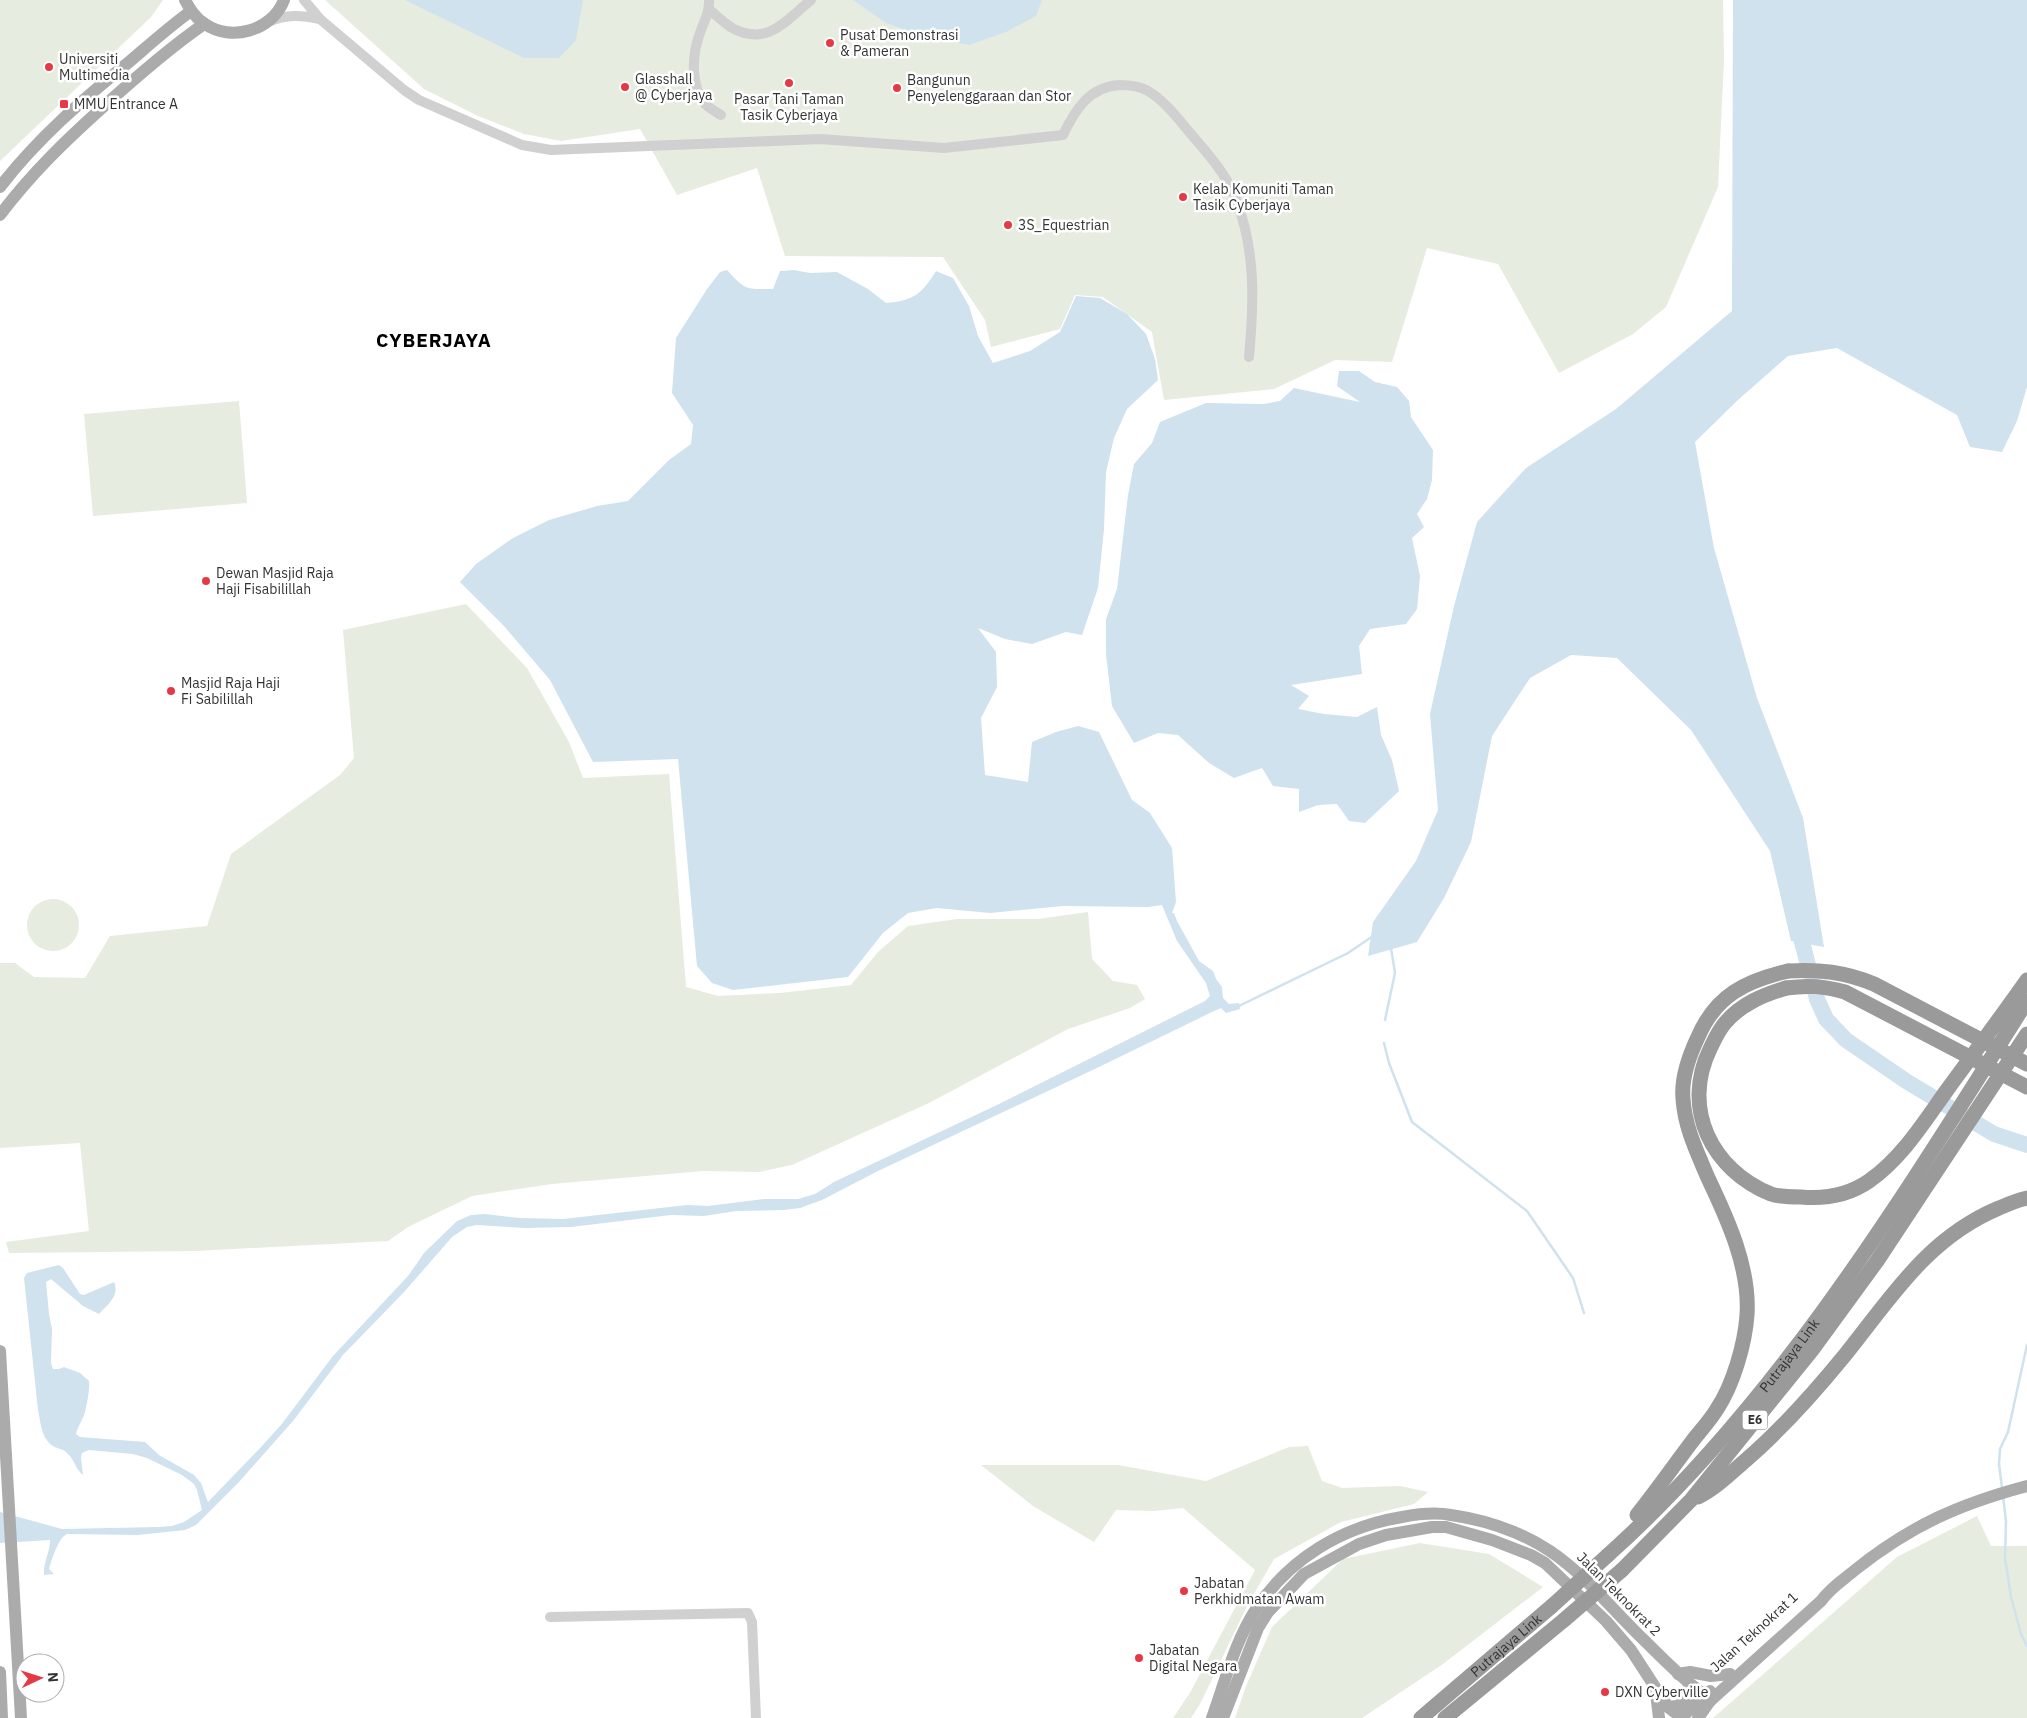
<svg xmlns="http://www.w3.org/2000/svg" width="2027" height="1718" viewBox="0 0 2027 1718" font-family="'IBM Plex Sans',sans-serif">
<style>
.green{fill:#e6ecdf}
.water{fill:#cfe2ee}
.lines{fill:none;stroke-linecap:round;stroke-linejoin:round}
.stream{stroke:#cfe2ee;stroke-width:2.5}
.river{stroke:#cfe2ee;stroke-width:16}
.minor{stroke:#d0d0d0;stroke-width:10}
.major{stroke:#ababab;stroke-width:12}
.highway{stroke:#9a9a9a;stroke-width:15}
.highway-bridge{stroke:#9a9a9a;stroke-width:15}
.poi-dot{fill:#e63946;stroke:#fff;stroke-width:2}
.labels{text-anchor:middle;stroke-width:5;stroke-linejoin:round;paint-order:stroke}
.shield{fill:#fff;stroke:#707070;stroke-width:1}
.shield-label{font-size:12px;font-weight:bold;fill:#333}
.poi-label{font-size:14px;fill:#333;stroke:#fff;text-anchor:start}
.street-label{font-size:14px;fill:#333;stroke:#fff}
.district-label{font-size:19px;font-weight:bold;letter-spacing:1px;fill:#000;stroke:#fff}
</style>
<rect width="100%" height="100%" fill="#fff"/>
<g class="green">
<path d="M0,0H163L151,17L0,161Z"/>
<path d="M325,0H1723L1724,59L1718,187L1666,307L1633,334L1559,373L1498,264L1427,248L1392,362L1335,360L1274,389L1164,400L1152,332L1103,297L1075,295L1060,329L991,347L985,320L943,257L785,256L757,168L677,195L640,129L561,141L524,134L478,116L424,89Z"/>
<path d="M239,401L247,503L93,516L84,414Z"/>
<path d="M466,604L527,668L569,742L583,778L669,774L686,987L718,996L780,993L851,985L878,952L908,926L957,919H1038L1088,912L1092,959L1113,981L1137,985L1145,999L1130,1008L1068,1029L929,1103L792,1165L759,1172L703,1171L552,1184L472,1196L408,1227L388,1241L195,1251L9,1253L6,1242L89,1231L80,1143L0,1148V963H15L34,977L85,978L110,936L207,926L231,854L340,775L354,758L343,630Z"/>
<circle cx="53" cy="925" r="26"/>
<path d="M1308,1446L1322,1481L1342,1488L1400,1486L1428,1492L1414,1504L1341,1522L1274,1559L1248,1604L1200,1704L1191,1718H1173L1191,1691L1255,1570L1183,1508L1153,1511L1116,1510L1094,1542L1033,1506L981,1465H1118L1206,1481L1289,1447Z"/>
<path d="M1977,1516L1991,1546H2027V1718H1713L1897,1557Z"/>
<path d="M1420,1543L1489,1554L1543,1587L1443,1664L1362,1718H1235L1246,1686L1272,1627L1343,1559Z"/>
</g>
<g class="water">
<path d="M405,0H583L576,40L559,58H524Z"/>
<path d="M853,0H1042L1036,16L1006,32L969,45L922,36L886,23Z"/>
<path d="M1733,0H2027V387L2017,421L2002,452L1970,447L1957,415L1837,348L1788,356L1739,399L1695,442L1714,548L1757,698L1803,818L1824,947L1791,941L1770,851L1691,730L1617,658L1571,655L1530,678L1492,736L1471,842L1444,898L1417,942L1368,956L1373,922L1416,861L1438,810L1430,714L1454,606L1477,522L1526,468L1616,409L1732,311Z"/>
<path d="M727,270C746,291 746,289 773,289L780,271L794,270L810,273L837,272L868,289L886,303C913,301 922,294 936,271L953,278L969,306L978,336L993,363L1030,351L1060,332L1076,296L1100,298L1127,314L1146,334L1155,359L1158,380L1127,409L1114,438L1106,472L1104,529L1098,588L1082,635L1066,632L1032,644L1005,639L978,628L996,652L997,687L981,718L985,775L1028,782L1032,742L1056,732L1078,726L1099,732L1132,800L1150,813L1172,848L1176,902L1172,913H1174L1177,921L1199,961L1213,971L1216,979L1222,987L1223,998L1229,1004L1239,1003L1240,1009L1226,1013L1221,1008L1212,1012L1099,1067L878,1171L822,1200L800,1208L784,1210L736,1211L704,1216L671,1215L571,1227L526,1228L476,1225L467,1227L452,1237L405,1291L343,1355L293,1421L239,1482L196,1525L185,1530L138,1535L67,1534C58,1538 52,1559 49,1569L54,1574L44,1575C43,1562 50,1553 50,1540L0,1543V1512L62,1529L158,1527L172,1526L184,1522L202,1510L197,1490L194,1484L182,1475L147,1458L133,1454L89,1450L82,1453L81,1458L83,1475C75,1469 75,1460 67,1453C64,1449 58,1449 53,1446C41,1438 41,1423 38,1410L24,1278L27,1273L59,1265L63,1268L80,1294L84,1295L114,1282C120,1296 108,1304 99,1314L83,1306L51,1279L46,1282L49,1314L52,1329L51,1363L53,1369H59L64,1367L80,1373L89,1381C90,1388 87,1404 85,1412C83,1420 78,1425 76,1434L80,1437L145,1442L159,1455L194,1475L201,1483L208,1502L261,1447L281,1425L333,1356L408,1276L424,1253L457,1221L471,1215L485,1214L519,1218L563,1219L687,1205L708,1206L765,1199H798L815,1194L834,1182L999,1104L1205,1001L1210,996L1206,983L1177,941L1162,905L1148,907L1063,906L990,913L937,908L908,913L883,933L848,977L733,990L712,983L697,966L678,759L593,762L550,680L503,625L460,582L476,564L513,538L549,520L597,506L628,501L669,460L691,444L693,425L672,393L676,338L707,289L720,272Z"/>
<path d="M1339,371H1359L1375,382L1397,387L1409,401L1411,417L1433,450L1432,480L1427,499L1417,514L1424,527L1412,538L1420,576L1417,609L1406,624L1370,629L1359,646L1362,674L1291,685L1309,696L1298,709L1324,714L1357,717L1377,707L1381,735L1392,760L1399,791L1365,823L1349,821L1337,804L1318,805L1299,812V789L1273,786L1262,768L1234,778L1209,763L1178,735L1158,733L1134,743L1112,706L1106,654V619L1117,589L1128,495L1134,464L1152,443L1160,422L1206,403L1263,404L1280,401L1294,388L1360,402L1337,386Z"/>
</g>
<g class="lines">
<g class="stream">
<path d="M1239,1006L1348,953L1373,936"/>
<path d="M1385,1020L1395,973L1391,948"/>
<path d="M1384,1043L1389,1063L1412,1122L1527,1211L1573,1278L1584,1313"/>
<path d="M2002,1488L1999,1464L2000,1449L2008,1432L2027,1345"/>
<path d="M2003,1496L2006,1521L2005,1558L2011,1597L2021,1634L2027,1646"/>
</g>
<path class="river" d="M1797,923L1817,999L1826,1019L1846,1040L1906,1081L1994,1134L2027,1145"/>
<g class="minor">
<path d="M304,0L320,19L404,90L419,100L522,145L551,150L820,139L944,148L1063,135C1075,110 1089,87 1119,85C1129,85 1140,86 1148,91C1165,101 1179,120 1191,134C1208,154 1227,175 1236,199C1256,252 1254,303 1249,357"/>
<path d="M709,0C710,12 704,21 700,33C692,54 690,85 705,104C709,108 716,112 721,115"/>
<path d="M710,10C717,16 725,24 734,29C769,46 786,20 811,0"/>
<path d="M268,22C287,14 301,15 320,19"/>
<path d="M550,1617L748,1613L752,1622L756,1718"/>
</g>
<g class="major">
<path d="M185,0C190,9 195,18 205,24C231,42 272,31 284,0"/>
<path d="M0,187C37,139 82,100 129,62C149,45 169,27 191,11"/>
<path d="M0,215C31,174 65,141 103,107C135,78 168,49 204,24"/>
<path d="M0,1351L21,1718"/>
<path d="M0,1672L2,1718"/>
<path d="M1678,1674L1690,1672L1711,1676L1730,1674"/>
<path d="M1656,1693L1659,1718"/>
<path d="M1668,1707L1677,1706L1688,1700L1690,1688L1688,1682"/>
<path d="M1212,1718C1225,1682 1235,1641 1256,1609C1290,1558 1342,1527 1402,1517C1418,1514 1435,1512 1451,1515C1485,1520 1521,1532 1550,1551C1587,1576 1614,1612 1646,1642C1659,1655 1673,1669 1687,1681C1695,1688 1703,1693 1710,1701"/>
<path d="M1223,1718L1258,1628L1268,1612L1304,1574L1359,1544L1386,1535L1432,1527H1446L1492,1540L1531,1555L1545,1563L1606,1621L1631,1650L1668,1707L1682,1718"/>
<path d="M1681,1718L1710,1691"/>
<path d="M1698,1718L1710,1701L1821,1601C1830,1588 1843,1580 1855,1570C1910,1526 1959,1504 2027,1486"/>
</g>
<g class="highway">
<path d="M1786,988C1763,995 1741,1004 1725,1023C1718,1031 1714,1041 1710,1049C1681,1109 1712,1170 1771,1194C1779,1197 1791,1197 1801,1197C1824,1199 1849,1195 1869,1181C1902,1158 1924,1122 1947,1090C1974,1053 2001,1017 2027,980"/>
<path d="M1698,1497C1716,1488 1731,1473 1746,1460C1783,1428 1814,1393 1845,1355C1891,1298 1927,1238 1999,1208C2008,1204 2017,1200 2027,1198"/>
<path d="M1637,1515C1657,1490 1675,1464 1694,1439C1702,1429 1711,1419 1717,1409C1733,1385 1745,1344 1747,1315C1750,1268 1728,1220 1708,1178C1697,1152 1685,1128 1683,1099C1681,1078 1689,1056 1698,1037C1716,995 1746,981 1788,971"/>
<path id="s1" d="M1608,1555C1780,1401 1905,1194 2027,1001"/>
<path d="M1622,1570L1691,1500L1812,1350L1877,1261L2027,1034"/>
<path id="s2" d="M1421,1718L1552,1606"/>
<path d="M1445,1718L1564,1620"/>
</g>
<g class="highway-bridge">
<path d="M1788,971C1819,969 1845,972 1874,984L2027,1064"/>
<path d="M1786,988C1808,985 1824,986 1845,992L2027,1087"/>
<path d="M1552,1606L1608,1555"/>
<path d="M1564,1620L1622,1570"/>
</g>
</g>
<g class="poi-dot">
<circle cx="830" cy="43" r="5"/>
<circle cx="49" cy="67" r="5"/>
<circle cx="789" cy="83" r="5"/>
<circle cx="625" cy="87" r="5"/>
<circle cx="897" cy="88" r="5"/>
<rect x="59" y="99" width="10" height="10" rx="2.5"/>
<circle cx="1183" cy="197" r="5"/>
<circle cx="1008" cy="225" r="5"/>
<circle cx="206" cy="581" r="5"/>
<circle cx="171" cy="691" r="5"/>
<circle cx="1184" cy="1591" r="5"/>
<circle cx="1139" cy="1658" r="5"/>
<circle cx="1605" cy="1692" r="5"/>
</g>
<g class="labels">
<rect class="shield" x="1742.5" y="1410.5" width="25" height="19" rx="4"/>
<g class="shield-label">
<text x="1755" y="1424">E6</text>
</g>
<g class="poi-label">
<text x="840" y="40">Pusat Demonstrasi<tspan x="840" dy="16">&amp; Pameran</tspan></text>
<text x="59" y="64">Universiti<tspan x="59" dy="16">Multimedia</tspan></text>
<text x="635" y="84">Glasshall<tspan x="635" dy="16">@ Cyberjaya</tspan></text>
<text x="907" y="85">Bangunun<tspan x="907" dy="16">Penyelenggaraan dan Stor</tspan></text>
<text x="789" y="104" text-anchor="middle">Pasar Tani Taman<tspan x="789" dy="16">Tasik Cyberjaya</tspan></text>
<text x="74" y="109">MMU Entrance A</text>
<text x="1193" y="194">Kelab Komuniti Taman<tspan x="1193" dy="16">Tasik Cyberjaya</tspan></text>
<text x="1018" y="230">3S_Equestrian</text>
<text x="216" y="578">Dewan Masjid Raja<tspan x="216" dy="16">Haji Fisabilillah</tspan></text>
<text x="181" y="688">Masjid Raja Haji<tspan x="181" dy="16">Fi Sabilillah</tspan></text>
<text x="1194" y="1588">Jabatan<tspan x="1194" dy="16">Perkhidmatan Awam</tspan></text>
<text x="1149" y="1655">Jabatan<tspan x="1149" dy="16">Digital Negara</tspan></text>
<text x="1615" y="1697">DXN Cyberville</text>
</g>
<g class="street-label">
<text dy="5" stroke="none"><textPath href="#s1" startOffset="270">Putrajaya Link</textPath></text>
<text transform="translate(1619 1594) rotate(45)" y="5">Jalan Teknokrat 2</text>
<text transform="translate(1754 1632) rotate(-42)" y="5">Jalan Teknokrat 1</text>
<text dy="5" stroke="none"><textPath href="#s2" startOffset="112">Putrajaya Link</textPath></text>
</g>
<g class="district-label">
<text x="434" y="347">CYBERJAYA</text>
</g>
</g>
<g transform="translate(40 1678) rotate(86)"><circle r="24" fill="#ffffff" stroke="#adadad"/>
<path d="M0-4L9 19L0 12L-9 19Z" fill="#e63946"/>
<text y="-8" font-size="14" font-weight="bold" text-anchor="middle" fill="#333333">N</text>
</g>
</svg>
